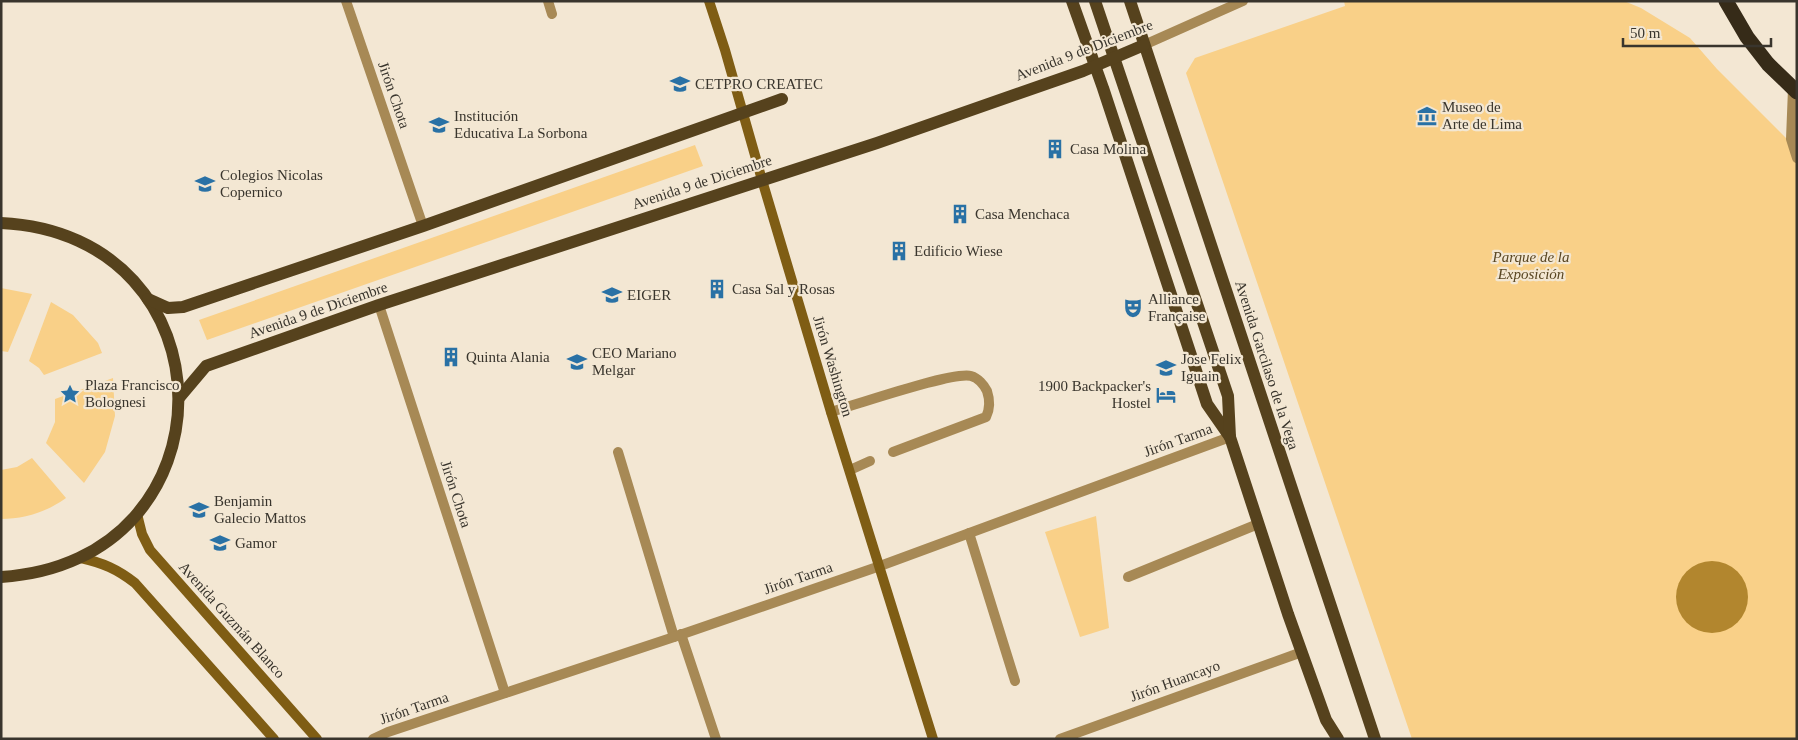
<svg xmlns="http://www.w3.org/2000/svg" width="1798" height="740" viewBox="0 0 1798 740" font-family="'Times New Roman',serif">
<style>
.green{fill:#f9d088}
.water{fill:#b2862e}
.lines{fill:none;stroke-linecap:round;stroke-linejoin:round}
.lane{stroke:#a78955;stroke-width:10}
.street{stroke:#a78955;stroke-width:10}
.secondary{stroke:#7f5d14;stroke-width:10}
.primary{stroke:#56421d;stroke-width:12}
.highway{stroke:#362b18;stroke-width:15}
.labels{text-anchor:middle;stroke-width:4.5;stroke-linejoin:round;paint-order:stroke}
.street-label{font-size:15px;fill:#39352d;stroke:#f3e7d3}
.poi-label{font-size:15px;fill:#39352d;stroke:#f3e7d3;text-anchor:start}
.park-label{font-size:15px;font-style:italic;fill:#594622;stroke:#f3e7d3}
</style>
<rect width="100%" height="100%" fill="#f3e7d3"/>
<g class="green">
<path d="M1344,1H1624L1641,8L1690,38L1717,69L1797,149V739H1412L1186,73L1195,58L1345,6Z"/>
<path d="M695,145L703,166L207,340L199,320Z"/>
<path d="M1,288L32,294L8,352L1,351Z"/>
<path d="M51,302L73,315L98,343L102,353L44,375L39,368L29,361Z"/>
<path d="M113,378L115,416L105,452L84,483L46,443L55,422V399Z"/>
<path d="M32,458L66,498C47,512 24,519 1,519V470L17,467Z"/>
<path d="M1096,516L1109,628L1080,637L1045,532Z"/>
</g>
<circle class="water" cx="1712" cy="597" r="36"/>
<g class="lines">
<g class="lane">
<path d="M548,1L552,14"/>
<path d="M1144,45L1243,1"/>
<path d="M1793,89L1791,139L1797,158"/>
<path d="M831,412C855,405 953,371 971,376C978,378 984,385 987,391C990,400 990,409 986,417L893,452"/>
<path d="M618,452L674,637"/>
<path d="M850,470L870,461"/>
<path d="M969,533L1015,681"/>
<path d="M1128,577L1258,524"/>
</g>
<g class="street">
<path d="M346,1L423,226"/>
<path d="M379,305L505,693"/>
<path d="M681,634L716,739"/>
<path d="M373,739L388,732L674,637L880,566L1230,437"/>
<path d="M1060,739L1302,652"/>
</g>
<g class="secondary">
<path d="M709,1L725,50L762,180L831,412L933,739"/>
<path d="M137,514L142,534L150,550L317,739"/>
<path d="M81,558C103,563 117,569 135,583L274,739"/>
</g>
<g class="primary">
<path d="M1072,1L1103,88L1207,404L1230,437L1288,614L1326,720L1338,739"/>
<path d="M1095,1L1228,396L1230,437"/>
<path d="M1130,1L1375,739"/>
<path d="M1,223C236,234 239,562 1,577"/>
<path d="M148,299L168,308L183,307L423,226L782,99"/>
<path d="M179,398L206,366L379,305L877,143L1083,71L1144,45"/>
</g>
<path class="highway" d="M1726,1L1747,37L1768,64L1797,92"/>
</g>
<defs>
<symbol id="university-bare" viewBox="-9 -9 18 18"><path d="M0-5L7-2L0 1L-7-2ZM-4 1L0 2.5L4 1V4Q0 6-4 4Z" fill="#2971a5" stroke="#f3e7d3" stroke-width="2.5" paint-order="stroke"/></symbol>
<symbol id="museum-bare" viewBox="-9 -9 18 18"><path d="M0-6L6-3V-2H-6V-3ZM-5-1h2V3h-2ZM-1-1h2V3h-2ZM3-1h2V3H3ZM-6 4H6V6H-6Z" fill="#2971a5" stroke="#f3e7d3" stroke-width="2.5" paint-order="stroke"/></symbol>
<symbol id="school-bare" viewBox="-9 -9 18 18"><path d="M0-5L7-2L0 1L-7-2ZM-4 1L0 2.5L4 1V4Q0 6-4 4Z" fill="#2971a5" stroke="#f3e7d3" stroke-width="2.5" paint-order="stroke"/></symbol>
<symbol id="building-bare" viewBox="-9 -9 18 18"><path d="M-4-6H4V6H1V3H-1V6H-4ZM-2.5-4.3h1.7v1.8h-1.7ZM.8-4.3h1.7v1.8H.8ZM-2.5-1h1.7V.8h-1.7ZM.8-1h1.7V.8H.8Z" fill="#2971a5" stroke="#f3e7d3" stroke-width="2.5" paint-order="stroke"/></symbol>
<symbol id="theatre-bare" viewBox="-9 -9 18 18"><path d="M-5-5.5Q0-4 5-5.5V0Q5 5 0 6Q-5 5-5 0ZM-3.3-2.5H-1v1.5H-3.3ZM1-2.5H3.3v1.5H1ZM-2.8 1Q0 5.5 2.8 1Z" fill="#2971a5" stroke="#f3e7d3" stroke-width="2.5" paint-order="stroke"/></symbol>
<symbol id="sight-bare" viewBox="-9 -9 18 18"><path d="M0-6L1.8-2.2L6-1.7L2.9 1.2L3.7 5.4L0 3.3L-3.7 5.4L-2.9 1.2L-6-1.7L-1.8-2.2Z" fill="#2971a5" stroke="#f3e7d3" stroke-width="2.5" paint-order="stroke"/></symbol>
<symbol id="hotel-bare" viewBox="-9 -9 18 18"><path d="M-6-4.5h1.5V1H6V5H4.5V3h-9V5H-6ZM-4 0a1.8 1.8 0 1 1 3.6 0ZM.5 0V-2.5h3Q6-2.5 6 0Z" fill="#2971a5" stroke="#f3e7d3" stroke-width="2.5" paint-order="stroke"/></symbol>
</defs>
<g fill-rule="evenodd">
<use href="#university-bare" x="666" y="70" width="28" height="28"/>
<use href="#museum-bare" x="1413" y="102" width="28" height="28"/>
<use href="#school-bare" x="425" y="111" width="28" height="28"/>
<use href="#building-bare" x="1041" y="135" width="28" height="28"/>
<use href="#school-bare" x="191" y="170" width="28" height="28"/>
<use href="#building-bare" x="946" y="200" width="28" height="28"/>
<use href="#building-bare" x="885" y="237" width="28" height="28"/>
<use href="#building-bare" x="703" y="275" width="28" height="28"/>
<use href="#university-bare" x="598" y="281" width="28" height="28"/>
<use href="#theatre-bare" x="1119" y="294" width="28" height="28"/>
<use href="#building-bare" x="437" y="343" width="28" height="28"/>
<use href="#school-bare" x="563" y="348" width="28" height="28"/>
<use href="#school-bare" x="1152" y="354" width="28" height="28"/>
<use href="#sight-bare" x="56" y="380" width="28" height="28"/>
<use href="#hotel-bare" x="1152" y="381" width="28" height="28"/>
<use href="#school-bare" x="185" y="496" width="28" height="28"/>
<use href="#school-bare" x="206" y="529" width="28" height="28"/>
</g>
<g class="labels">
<g class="street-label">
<text transform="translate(1084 50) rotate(-21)" y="5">Avenida 9 de Diciembre</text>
<text transform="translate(394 95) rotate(71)" y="5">Jirón Chota</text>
<text transform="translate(702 182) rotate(-18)" y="5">Avenida 9 de Diciembre</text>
<text transform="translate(318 310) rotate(-19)" y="5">Avenida 9 de Diciembre</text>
<text transform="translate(1267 365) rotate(72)" y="5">Avenida Garcilaso de la Vega</text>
<text transform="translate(833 366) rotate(73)" y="5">Jirón Washington</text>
<text transform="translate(1178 440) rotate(-20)" y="5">Jirón Tarma</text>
<text transform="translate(456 494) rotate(72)" y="5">Jirón Chota</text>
<text transform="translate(798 578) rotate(-19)" y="5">Jirón Tarma</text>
<text transform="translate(232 620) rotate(48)" y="5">Avenida Guzmán Blanco</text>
<text transform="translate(1175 681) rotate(-20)" y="5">Jirón Huancayo</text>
<text transform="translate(414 708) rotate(-19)" y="5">Jirón Tarma</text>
</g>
<g class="poi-label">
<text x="695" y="89">CETPRO CREATEC</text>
<text x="1442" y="112">Museo de<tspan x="1442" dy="17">Arte de Lima</tspan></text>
<text x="454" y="121">Institución<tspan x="454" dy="17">Educativa La Sorbona</tspan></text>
<text x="1070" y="154">Casa Molina</text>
<text x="220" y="180">Colegios Nicolas<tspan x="220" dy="17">Copernico</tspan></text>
<text x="975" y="219">Casa Menchaca</text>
<text x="914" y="256">Edificio Wiese</text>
<text x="732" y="294">Casa Sal y Rosas</text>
<text x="627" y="300">EIGER</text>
<text x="1148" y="304">Alliance<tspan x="1148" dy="17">Française</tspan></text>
<text x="592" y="358">CEO Mariano<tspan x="592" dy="17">Melgar</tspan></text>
<text x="466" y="362">Quinta Alania</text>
<text x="1181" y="364">Jose Felix<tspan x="1181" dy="17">Iguain</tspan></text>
<text x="85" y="390">Plaza Francisco<tspan x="85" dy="17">Bolognesi</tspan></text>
<text x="1151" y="391" text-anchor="end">1900 Backpacker's<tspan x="1151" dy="17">Hostel</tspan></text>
<text x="214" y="506">Benjamin<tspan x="214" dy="17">Galecio Mattos</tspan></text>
<text x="235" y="548">Gamor</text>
</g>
<g class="park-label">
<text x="1531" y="262">Parque de la<tspan x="1531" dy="17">Exposición</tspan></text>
</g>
</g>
<rect width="1798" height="740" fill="none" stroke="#39352d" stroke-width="5"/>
<path d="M1623 38v8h148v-8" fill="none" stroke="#39352d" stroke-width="2.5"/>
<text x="1630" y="38" font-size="15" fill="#39352d" stroke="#f3e7d3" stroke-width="4" paint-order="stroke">50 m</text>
</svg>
